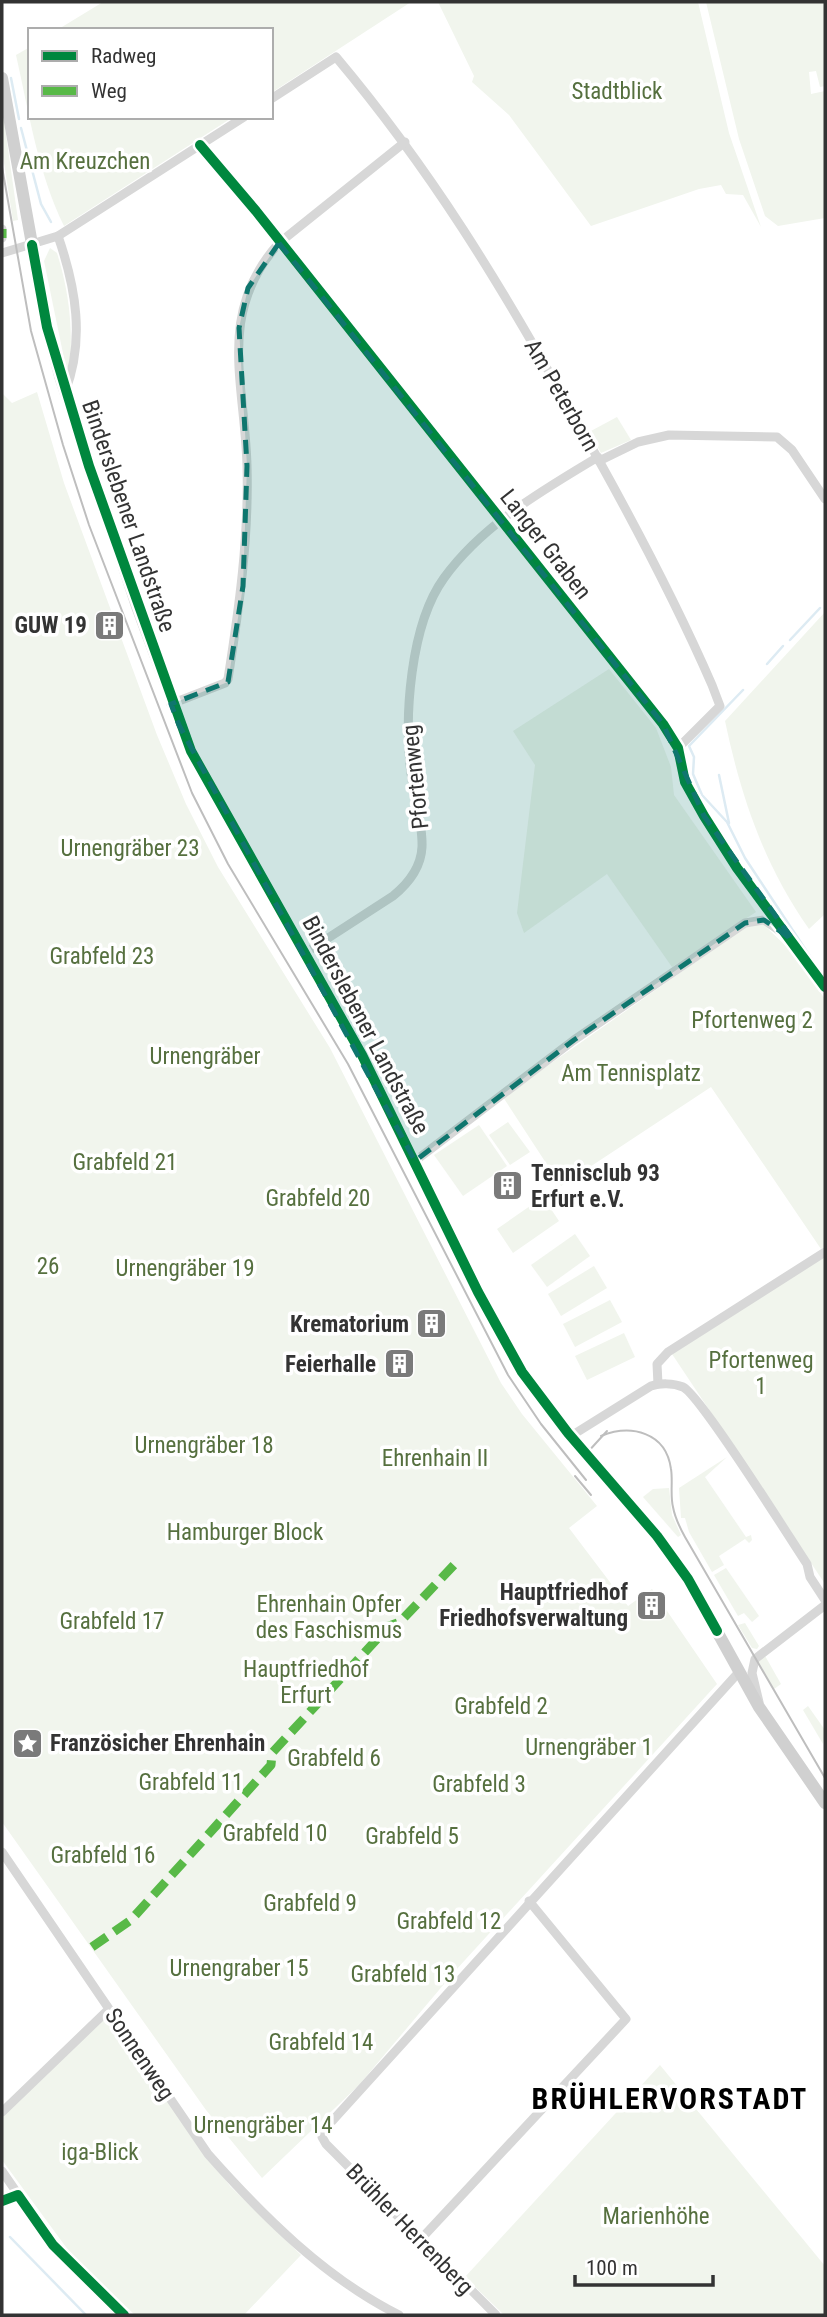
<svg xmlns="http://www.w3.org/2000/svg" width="827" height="2317" viewBox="0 0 827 2317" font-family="'Roboto Condensed',sans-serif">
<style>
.green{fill:#f1f5ed}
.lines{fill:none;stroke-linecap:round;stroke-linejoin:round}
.stream{stroke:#ddebf3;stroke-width:2.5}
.street{stroke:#d7d7d7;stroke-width:9}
.secondary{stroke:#d0d0d0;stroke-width:12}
.tram{stroke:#bebebe;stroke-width:2}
.quiet{stroke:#58b947;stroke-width:9;stroke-dasharray:18 9;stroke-linecap:butt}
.cycleway-casing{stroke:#fff;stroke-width:15}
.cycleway{stroke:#00873e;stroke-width:10}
.marked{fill:#0f766e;fill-opacity:0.2;stroke:#0f766e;stroke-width:5;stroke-dasharray:14 9;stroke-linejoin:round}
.labels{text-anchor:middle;stroke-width:7;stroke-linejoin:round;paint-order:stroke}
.park-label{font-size:23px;fill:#56703f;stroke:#fff}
.street-label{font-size:23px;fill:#333;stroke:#fff}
.poi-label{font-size:23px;font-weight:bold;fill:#333;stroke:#fff;text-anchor:end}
.district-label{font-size:30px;font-weight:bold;letter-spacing:2px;fill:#000;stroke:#fff}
</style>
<rect width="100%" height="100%" fill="#fff"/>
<g class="green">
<path d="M103,2H411L271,93V30H57Z"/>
<path d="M438,2H698L729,133L761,227L743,195L726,194L721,185L699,189L591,226L509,115L472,82L474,76Z"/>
<path d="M706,2H825V86L820,87L816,71L809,72L811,94L825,91V218L778,226L765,216L739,139Z"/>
<path d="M30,47V117H233L64,226C38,173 29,113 16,55Z"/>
<path d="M2,106L18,220L13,221L2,150Z"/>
<path d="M50,248L57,253C68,288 73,323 70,365L66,368L44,261Z"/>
<path d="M37,392L64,483L157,735L186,804L218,867L330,1048L501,1383L522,1414L597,1506L569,1528L628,1606L652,1589L717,1684L455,1971L359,2085L262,2178L206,2110L2,1822V393L12,403Z"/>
<path d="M617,417L631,440L601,453L589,432Z"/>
<path d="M825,612V914L809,929C764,865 741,797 725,721Z"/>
<path d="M609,669L656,728L671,767L674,795L756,912L672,967L607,874L524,933L517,913L535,765L513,731Z"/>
<path d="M762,923L790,950L825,999V1247L821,1249L711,1087L561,1186L503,1097L747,926Z"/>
<path d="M508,1122L530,1152L510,1165L489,1135Z"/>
<path d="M479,1125L507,1166L463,1196L434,1155Z"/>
<path d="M543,1197L559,1221L513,1253L497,1229Z"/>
<path d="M575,1234L590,1256L547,1287L531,1265Z"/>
<path d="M825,1256V1584L672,1354Z"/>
<path d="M594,1266L607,1288L561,1316L548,1294Z"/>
<path d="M610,1300L622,1322L575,1347L563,1324Z"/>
<path d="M624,1333L635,1357L587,1380L575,1356Z"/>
<path d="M727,1457L705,1477L746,1537L751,1535L752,1540L749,1543L745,1539L719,1556L724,1565L712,1572L689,1532L685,1518H681L679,1488Z"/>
<path d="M669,1488L672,1515L681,1535L678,1537L643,1497L653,1489Z"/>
<path d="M726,1568L759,1616L752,1622L744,1613L738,1616L714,1575Z"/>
<path d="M745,1623L759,1646L757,1649L752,1648L738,1625Z"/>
<path d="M764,1654L781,1684L774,1689L758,1661Z"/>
<path d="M808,1706L825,1730L823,1744L803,1710Z"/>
<path d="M103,2017H108L230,2186L301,2255L244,2315H135L74,2258L2,2160V2117Z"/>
<path d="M660,2065L825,2266V2315H504L465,2277Z"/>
</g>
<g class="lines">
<g class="stream">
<path d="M11,78L19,119"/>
<path d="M21,128L41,204L51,222"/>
<path d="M790,640L820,608"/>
<path d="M767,664L783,646"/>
<path d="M743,690L689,746L694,757L693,774L702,795L727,822L745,858L825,979"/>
<path d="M719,775L729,823"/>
<path d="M10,2237L86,2315"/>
</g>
<g class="street">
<path d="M271,99L336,57C431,170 499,282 571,411C622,500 671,591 712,685L720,706L678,748"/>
<path d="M200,145L256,211L663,724L678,748L685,782L704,816L737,868L825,987"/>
<path d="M2,229V238"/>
<path d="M58,236C76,288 85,340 65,392"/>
<path d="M2,253L58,236L244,117"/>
<path d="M599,461L638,442L669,435L777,437L792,450L825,499"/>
<path d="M171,704L225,683L228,679C239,608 249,538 247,466C245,383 216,313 279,243L405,142"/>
<path d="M305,953L393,896C409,883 421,868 422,847C423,823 414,797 411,773C404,717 410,625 444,578C482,525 543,490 598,457"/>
<path d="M415,1161L574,1040L745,923L764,920L783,933"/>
<path d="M658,1384L657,1364L668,1352L825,1252"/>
<path d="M571,1436L651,1386C660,1383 673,1383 683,1387C701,1396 789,1537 807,1564L810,1577L825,1600"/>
<path d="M759,1702L752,1673L755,1659L825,1605"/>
<path d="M2,1852L208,2154C262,2215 325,2278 399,2315"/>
<path d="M2,2112L109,2009"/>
<path d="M2,2171L53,2245L124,2315"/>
<path d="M2,2201L18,2195"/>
<path d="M420,2240L626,2019L529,1901"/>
<path d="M496,2315L326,2144L322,2137L324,2130L739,1672"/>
</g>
<path class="secondary" d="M2,78L47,327L60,376L138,609L191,751L362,1055L478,1292L522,1372L568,1433L648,1525L688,1579L759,1707L825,1803"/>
<g class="tram">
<path d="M2,167L31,331L63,445L89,525L192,793L228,864L348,1064L508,1375L541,1424L586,1480"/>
<path d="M601,1436C631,1424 666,1432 671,1469C673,1481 670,1495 673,1507C675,1518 680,1528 685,1537L825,1778"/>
<path d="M586,1454L607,1431"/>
<path d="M575,1476L591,1495"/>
</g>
<g class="quiet">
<path d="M2,229V238"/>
<path d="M92,1947L131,1920L271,1765L272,1753L389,1626L400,1622L454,1565"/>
</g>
<defs>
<g id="cycleway">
<path d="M200,145L256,211L663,724L678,748L685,782L704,816L737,868L825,987"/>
<path d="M32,245L47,327L89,466L191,751L362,1055L478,1292L522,1372L568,1433L657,1536L688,1579L717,1631"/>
<path d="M2,2201L18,2195L53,2245L124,2315"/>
</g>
</defs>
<use href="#cycleway" class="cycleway-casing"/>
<use href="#cycleway" class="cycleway"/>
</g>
<path class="marked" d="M279,243L663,724L704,816L793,940L764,920L745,923L574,1040L415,1161L179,725L171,704L228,682L243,586L247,466L239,328L248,288Z"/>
<defs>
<symbol id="building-square" viewBox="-11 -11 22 22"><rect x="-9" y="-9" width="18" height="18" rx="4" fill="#7a7a7a" stroke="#fff"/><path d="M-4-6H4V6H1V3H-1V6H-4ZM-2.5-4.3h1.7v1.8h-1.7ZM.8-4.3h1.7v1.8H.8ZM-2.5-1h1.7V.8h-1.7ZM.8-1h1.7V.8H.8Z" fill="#fff"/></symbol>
<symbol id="sight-square" viewBox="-11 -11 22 22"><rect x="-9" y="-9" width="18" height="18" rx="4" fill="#7a7a7a" stroke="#fff"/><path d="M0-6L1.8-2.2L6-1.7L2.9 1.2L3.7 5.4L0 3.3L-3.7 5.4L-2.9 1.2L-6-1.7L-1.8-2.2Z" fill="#fff"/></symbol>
</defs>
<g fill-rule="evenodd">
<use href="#building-square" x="92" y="608" width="35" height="35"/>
<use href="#building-square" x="490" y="1168" width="35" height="35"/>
<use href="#building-square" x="414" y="1306" width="35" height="35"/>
<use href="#building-square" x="382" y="1346" width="35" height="35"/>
<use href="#building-square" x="634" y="1588" width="35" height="35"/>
<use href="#sight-square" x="10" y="1726" width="35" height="35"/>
</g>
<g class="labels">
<g class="park-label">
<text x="617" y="99">Stadtblick</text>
<text x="85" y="169">Am Kreuzchen</text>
<text x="130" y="856">Urnengräber 23</text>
<text x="102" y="964">Grabfeld 23</text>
<text x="752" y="1028">Pfortenweg 2</text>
<text x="205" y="1064">Urnengräber</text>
<text x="631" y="1081">Am Tennisplatz</text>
<text x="125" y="1170">Grabfeld 21</text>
<text x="318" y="1206">Grabfeld 20</text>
<text x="48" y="1274">26</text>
<text x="185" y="1276">Urnengräber 19</text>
<text x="761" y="1368">Pfortenweg<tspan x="761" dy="26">1</tspan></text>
<text x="204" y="1453">Urnengräber 18</text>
<text x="435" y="1466">Ehrenhain II</text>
<text x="245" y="1540">Hamburger Block</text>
<text x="329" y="1612">Ehrenhain Opfer<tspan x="329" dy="26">des Faschismus</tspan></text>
<text x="112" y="1629">Grabfeld 17</text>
<text x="306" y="1677">Hauptfriedhof<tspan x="306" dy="26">Erfurt</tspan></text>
<text x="501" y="1714">Grabfeld 2</text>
<text x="589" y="1755">Urnengräber 1</text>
<text x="334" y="1766">Grabfeld 6</text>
<text x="191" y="1790">Grabfeld 11</text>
<text x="479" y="1792">Grabfeld 3</text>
<text x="275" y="1841">Grabfeld 10</text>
<text x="412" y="1844">Grabfeld 5</text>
<text x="103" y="1863">Grabfeld 16</text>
<text x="310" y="1911">Grabfeld 9</text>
<text x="449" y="1929">Grabfeld 12</text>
<text x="239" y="1976">Urnengraber 15</text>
<text x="403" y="1982">Grabfeld 13</text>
<text x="321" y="2050">Grabfeld 14</text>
<text x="263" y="2133">Urnengräber 14</text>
<text x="100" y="2160">iga-Blick</text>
<text x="656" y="2224">Marienhöhe</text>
</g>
<g class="street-label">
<text transform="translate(562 395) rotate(60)" y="8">Am Peterborn</text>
<text transform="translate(129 516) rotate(71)" y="8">Binderslebener Landstraße</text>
<text transform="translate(546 544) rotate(52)" y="8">Langer Graben</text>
<text transform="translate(415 777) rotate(-96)" y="8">Pfortenweg</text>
<text transform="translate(366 1025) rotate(62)" y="8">Binderslebener Landstraße</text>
<text transform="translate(140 2054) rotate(56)" y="8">Sonnenweg</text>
<text transform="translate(410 2229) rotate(46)" y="8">Brühler Herrenberg</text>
</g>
<g class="poi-label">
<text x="87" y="633">GUW 19</text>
<text x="531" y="1181" text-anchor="start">Tennisclub 93<tspan x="531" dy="26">Erfurt e.V.</tspan></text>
<text x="409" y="1332">Krematorium</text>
<text x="376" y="1372">Feierhalle</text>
<text x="628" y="1600">Hauptfriedhof<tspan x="628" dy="26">Friedhofsverwaltung</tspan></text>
<text x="50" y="1751" text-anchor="start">Französicher Ehrenhain</text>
</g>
<g class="district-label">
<text x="670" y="2109">BRÜHLERVORSTADT</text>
</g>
</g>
<rect width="827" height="2317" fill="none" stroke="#333333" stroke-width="7"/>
<rect x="28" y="28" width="245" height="91" fill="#ffffff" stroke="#adadad" stroke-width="2"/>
<rect x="42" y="51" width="35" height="10" fill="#00873e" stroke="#adadad" stroke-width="2"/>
<text x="91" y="63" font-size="21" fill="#333333">Radweg</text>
<rect x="42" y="86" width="35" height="10" fill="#58b947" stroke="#adadad" stroke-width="2"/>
<text x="91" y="98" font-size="21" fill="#333333">Weg</text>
<path d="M575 2275v10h138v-10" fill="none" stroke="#333333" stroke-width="3.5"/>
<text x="586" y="2275" font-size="21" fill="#333333" stroke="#ffffff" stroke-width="5" paint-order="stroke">100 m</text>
</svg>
